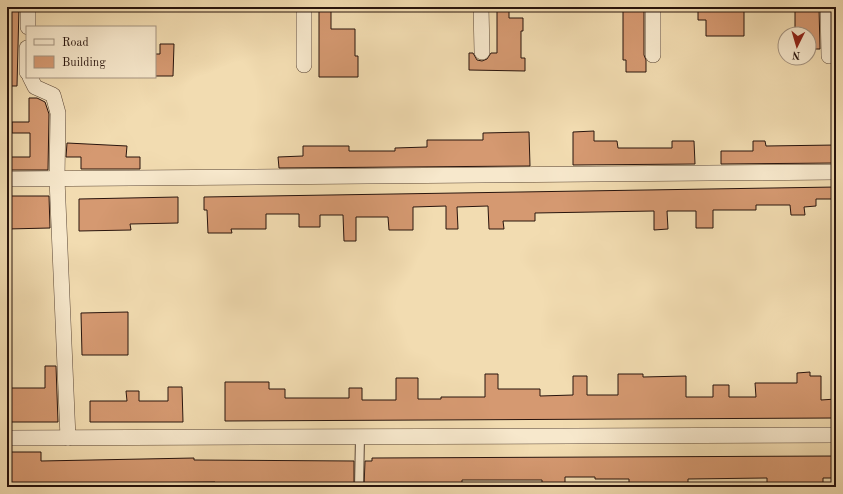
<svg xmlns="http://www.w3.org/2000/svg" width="843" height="494" viewBox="0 0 843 494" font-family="'Old Standard TT',serif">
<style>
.building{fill:#d59971;stroke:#28140d}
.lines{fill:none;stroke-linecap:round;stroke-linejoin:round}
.service-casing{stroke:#5a4636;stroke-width:10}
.minor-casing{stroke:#5a4636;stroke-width:16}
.service{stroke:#f7e8cc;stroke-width:8}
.minor{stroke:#f7e8cc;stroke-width:15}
</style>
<rect width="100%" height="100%" fill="#f2dcb1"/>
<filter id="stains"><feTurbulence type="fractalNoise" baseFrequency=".005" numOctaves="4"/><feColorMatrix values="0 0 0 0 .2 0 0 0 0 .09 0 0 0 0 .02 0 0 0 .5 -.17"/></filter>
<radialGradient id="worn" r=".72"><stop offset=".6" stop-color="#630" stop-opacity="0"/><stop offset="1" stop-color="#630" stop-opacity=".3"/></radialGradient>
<g class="building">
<path d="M7,7H19L17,86H7Z"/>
<path d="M319,7H331V29H355V56H358V77H319Z"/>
<path d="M497,7H509V18H523V31H521V58H525V71L469,70V53H473L477,60L482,61L487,59L491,53H497Z"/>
<path d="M623,7H644V55L646,60V72H626V60H623Z"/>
<path d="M698,7H744V36H706V20H698Z"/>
<path d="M795,7H819L820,49H809V34L795,33Z"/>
<path d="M160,44H174L173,76H155V54H160Z"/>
<path d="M29,98H37L45,102L49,114L48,170H7V157H30V133H12V122H29Z"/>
<path d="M594,131V141H617L618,148H672V141H694L695,164L573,165V132Z"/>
<path d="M529,132L530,166L279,168L278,157L303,156V146H349V151H395V148L427,147V140H483V133Z"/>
<path d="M753,141H765L766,146L836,145V163L721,164V151H753Z"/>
<path d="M67,143L127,146L126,157H140V169H81V157H66Z"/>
<path d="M836,187V199H816V206L804,207L805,215H791L790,205H756V210H713V228H696V211H667L668,229L654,230V211L535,213V221H503L504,229H489L488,206L457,207L458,229H446V206L413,207V230H389L388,217H356V241H344L343,215H320V227H299V214H266V229H231L232,233H208L207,210H204V197Z"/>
<path d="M7,196H49L50,228L7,229Z"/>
<path d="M178,197V223L130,224L131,230L79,231V199Z"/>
<path d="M128,312V355H82L81,313Z"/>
<path d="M45,366H56L58,422H7V388H45Z"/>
<path d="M810,372V376H821V400L836,399V418L225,421V382H269V389H285V398H349V388H362V400H396V378H418V399H441V397H485V374H498V389H540V396L573,395V376H587V395H618V374H643V377L686,376V397H713V385H729V397H756L755,383H797V373Z"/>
<path d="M168,387H182L183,422H90V401H127L126,391H139V401H168Z"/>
<path d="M7,452H41V461L194,458V460L354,461V487H215V482L125,483V485H98V487H7Z"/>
<path d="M836,456V478H823V485H767V478L688,479V487H675V483H643V487H629V479H595V477H565V487H542V480H462V487H364L365,461H372V458Z"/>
</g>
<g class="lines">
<defs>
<path id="service" d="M359,487L360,437"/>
<g id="minor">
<path d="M481,7L482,52"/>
<path d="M653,7V55"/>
<path d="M828,7L829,56"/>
<path d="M28,27V7"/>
<path d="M27,48V72"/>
<path d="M304,65V7"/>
<path d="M30,77L35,87L53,95L58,113L57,179L68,438"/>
<path d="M7,179L836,172"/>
<path d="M7,438L836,435"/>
</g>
</defs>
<use href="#service" class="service-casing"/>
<use href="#minor" class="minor-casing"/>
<use href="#service" class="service"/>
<use href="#minor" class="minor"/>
</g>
<rect width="843" height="494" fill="none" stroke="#f2dcb1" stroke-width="24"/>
<rect x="8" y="8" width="827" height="478" fill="none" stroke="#28140d" stroke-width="2"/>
<rect x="12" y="12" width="819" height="470" fill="none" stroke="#28140d"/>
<rect x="26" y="26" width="130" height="52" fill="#f7e8cc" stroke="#a49380"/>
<rect x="34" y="39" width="20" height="6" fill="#f7e8cc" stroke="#a49380"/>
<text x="62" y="46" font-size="12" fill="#28140d">Road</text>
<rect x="34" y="56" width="20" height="12" fill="#d59971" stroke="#a49380"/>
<text x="62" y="66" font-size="12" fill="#28140d">Building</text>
<g transform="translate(797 46) rotate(185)"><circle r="19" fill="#f7e8cc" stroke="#a49380"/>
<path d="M0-3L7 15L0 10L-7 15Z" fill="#8f2418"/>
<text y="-6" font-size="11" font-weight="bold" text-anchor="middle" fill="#28140d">N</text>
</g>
<rect width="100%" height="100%" filter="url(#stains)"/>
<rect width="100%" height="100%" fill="url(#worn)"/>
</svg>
